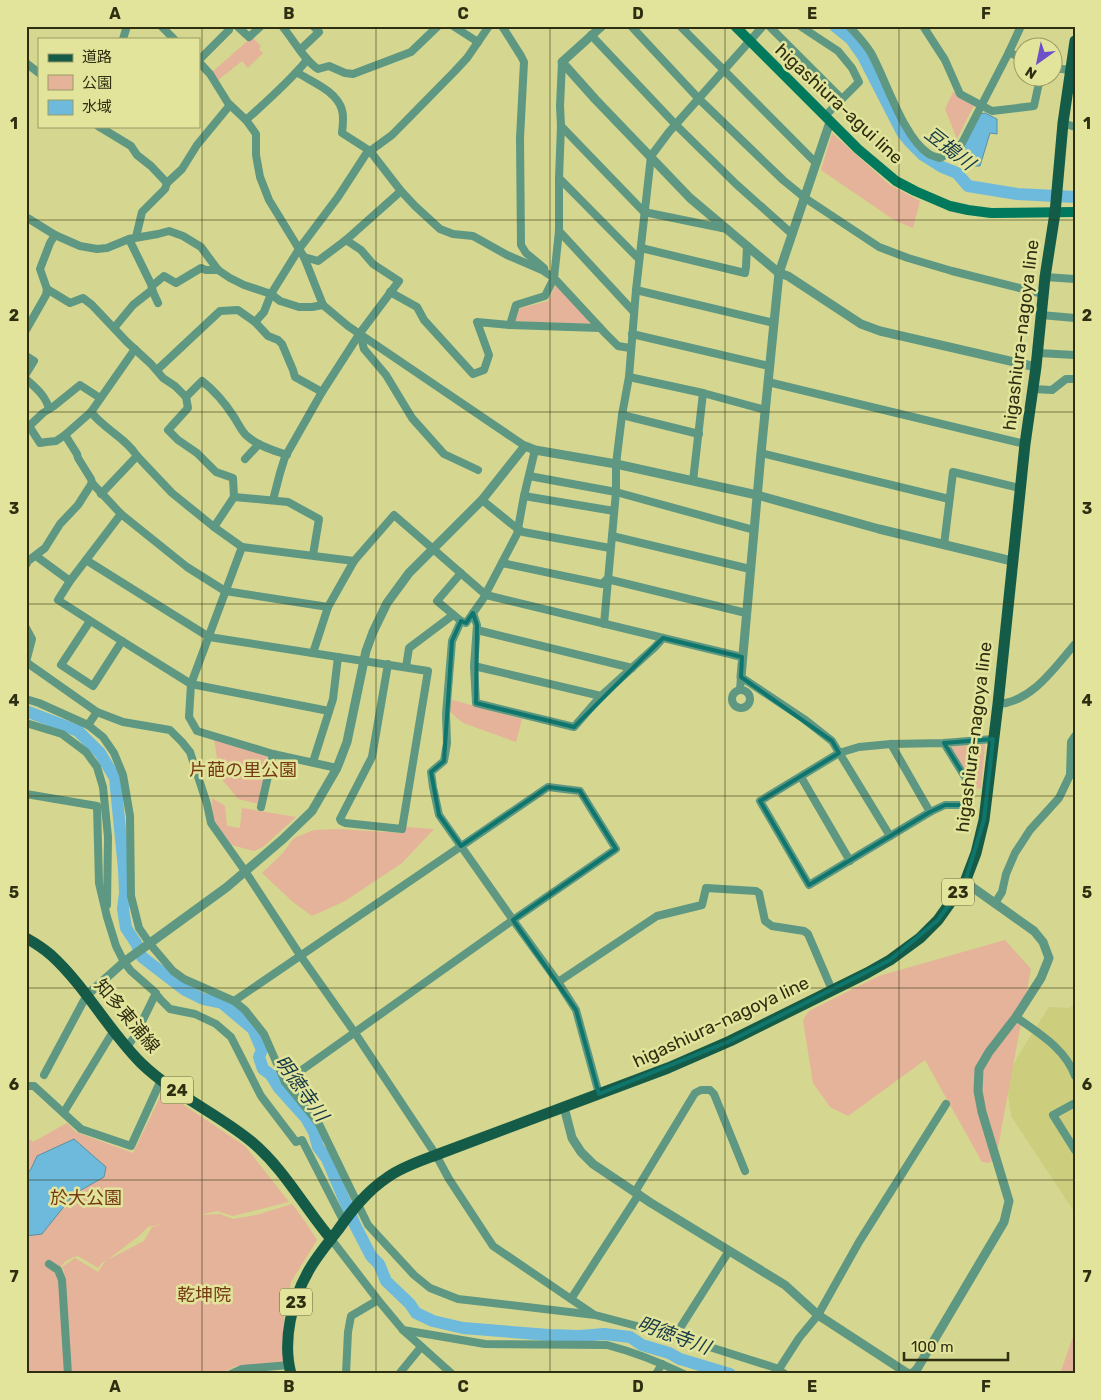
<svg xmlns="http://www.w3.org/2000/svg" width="1101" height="1400" viewBox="0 0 1101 1400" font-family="Rubik,'Noto Sans JP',sans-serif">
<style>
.built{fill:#cccd7d}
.green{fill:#e4b399;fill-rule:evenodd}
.water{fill:#6dbadd;stroke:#5a90a0}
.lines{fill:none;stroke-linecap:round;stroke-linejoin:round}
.river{stroke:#6dbadd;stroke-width:12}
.minor{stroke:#5e9782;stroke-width:8}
.tertiary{stroke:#5e9782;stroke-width:9}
.secondary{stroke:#00795c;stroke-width:10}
.primary{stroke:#145c47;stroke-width:11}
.marked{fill:none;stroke:#0f766e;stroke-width:4;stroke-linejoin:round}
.grid{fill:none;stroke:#2e2e11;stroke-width:1;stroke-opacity:0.55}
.labels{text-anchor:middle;stroke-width:5;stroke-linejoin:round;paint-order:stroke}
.shield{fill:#e2e49c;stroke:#64653b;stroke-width:1}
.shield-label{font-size:16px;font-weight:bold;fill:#2e2e11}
.street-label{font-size:18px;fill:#2e2e11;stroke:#e2e49c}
.park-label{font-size:18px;fill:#753913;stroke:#e2e49c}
.water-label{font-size:19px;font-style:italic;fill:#153948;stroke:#e2e49c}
.neatline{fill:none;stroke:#2e2e11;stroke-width:2}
.grid-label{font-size:16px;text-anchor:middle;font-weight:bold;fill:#2e2e11}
</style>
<rect width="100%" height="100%" fill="#d5d68f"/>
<path class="built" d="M1075,1005V1213L1011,1116L1006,1078L1021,1051L1049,1007L1068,1008Z"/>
<g class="green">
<path d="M252,37L261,46L259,49L263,53L248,68L242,61L217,81L211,73Z"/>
<path d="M953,92L975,103L957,139L945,109Z"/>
<path d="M832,133L890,185L920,201L913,228L894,220L821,170Z"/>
<path d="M556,284L591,324L515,321L518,309L548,301Z"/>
<path d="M449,699L522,719L516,742L463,723L450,712Z"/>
<path d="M214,739L268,755L259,804L238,799L220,777Z"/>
<path d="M985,744L981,789L974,787L950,747Z"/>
<path d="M212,798L225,806L227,826L240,828L242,808L296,817L263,847L254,851L228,844L213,820Z"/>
<path d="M406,827L434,829L402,863L345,901L312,916L293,902L262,873L282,854L294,838L314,830L338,829L403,833Z"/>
<path d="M1005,940L1031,969L996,1158L989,1163L982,1162L925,1060L848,1116L830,1107L813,1083L803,1020L809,1011L879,976Z"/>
<path d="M163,1091L245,1146L289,1202L233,1216L217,1211L200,1215L220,1214L233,1219L256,1215L292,1204L304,1220L317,1240L291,1282L284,1318L290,1365L236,1366L220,1374H71L64,1272L62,1267L75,1258L98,1272L106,1260L102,1263L98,1268L78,1256C70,1258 63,1261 60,1269L66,1374H26V1136L33,1142L67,1123L76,1132L133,1153ZM166,1223L152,1227L144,1241L107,1260L139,1236L148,1227Z"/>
<path d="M1075,1331V1374H1060Z"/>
</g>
<g class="water">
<path d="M985,113L997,119V134L990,133L980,166H972L961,153L979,114Z"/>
<path d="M74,1139L106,1167L104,1177L74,1194L42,1234L26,1236V1175L31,1169L37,1156Z"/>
</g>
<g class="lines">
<g class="river">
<path d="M835,26L851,39L863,56L902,132L910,142L923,155L942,167L957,173L968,186L1017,194L1075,197"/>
<path d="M26,711L78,731L100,753L115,778L124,869L125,893L123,909L126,928L136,943L142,957L185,990L203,999L222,1003L253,1029L262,1050L259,1057L263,1069L271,1075L279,1088L306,1118L314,1132L318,1147L327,1159L355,1225L371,1256L379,1264L386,1281L410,1304L416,1313L433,1321L463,1328L549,1335L580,1336L604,1334L630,1337L642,1345L669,1353L680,1359L730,1374"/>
</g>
<g class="minor">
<path d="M161,26L174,39"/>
<path d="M237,26L249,37L261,26"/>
<path d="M282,26C293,39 304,60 318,69L329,66L345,73L353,74L411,52L438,26"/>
<path d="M453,26L478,42"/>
<path d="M502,26L521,56L524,62L520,138L521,245L526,253L544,268"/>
<path d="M631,26L699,99L783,180L805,198L879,247L908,258L952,271L1043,294"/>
<path d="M680,26L816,163"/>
<path d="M769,26L842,99"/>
<path d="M800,26L838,51L852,68L859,82L825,116"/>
<path d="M849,26C857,35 865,43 871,53C886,80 904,139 929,154C932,156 936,157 940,158L953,151L962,143L1009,52L1024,60"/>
<path d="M923,26L945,60L960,94L992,111L1034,106L1040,78"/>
<path d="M591,35L676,125L736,184L792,234"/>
<path d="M123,39L127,26"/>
<path d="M300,50L319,32L313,26"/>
<path d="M1009,52L1021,26"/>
<path d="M199,60L229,30L230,26"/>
<path d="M199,62L210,74L228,103L246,120L256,134V155L260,177L269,200L304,257L323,305L348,326L525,446"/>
<path d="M562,62L560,106L561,126L559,178V231L554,278L605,333L618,346L630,348"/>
<path d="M26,63L39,73"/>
<path d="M1054,68L1070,70"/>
<path d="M298,73C312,82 337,91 342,110C344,117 343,125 342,133L370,151L401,191L415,206L440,229L453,234L473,236L507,255L542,270L554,278"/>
<path d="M246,120C267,101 289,82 307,60"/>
<path d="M1063,123L1075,127"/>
<path d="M98,126L131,146L137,155L151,166L167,183"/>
<path d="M561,126L644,212L727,229"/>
<path d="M559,178L639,259"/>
<path d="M26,217L55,235L80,246L97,249L107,248L129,239L158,234L169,231L183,236L201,247L218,270L230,278L244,285L271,294L280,301L299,307H312L323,305"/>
<path d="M559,231L634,312"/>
<path d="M136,237L142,212L165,189L167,183L182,169L197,145L230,105"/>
<path d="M129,239L151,284L153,292L158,303"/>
<path d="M641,248L745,273L746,267L747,246"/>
<path d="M304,257L318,261L346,240L401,191"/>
<path d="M1045,277L1075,279"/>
<path d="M152,286L164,276L176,283L201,268L206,270H218"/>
<path d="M47,289L70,303L83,298L92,305L127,342L151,364L163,378L175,386L186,397L188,408L168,430L178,440L197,453L216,472L233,478L234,497"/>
<path d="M636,290L774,323"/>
<path d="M390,292L417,307L424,320L473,374L484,370L489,355L477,322L510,325L516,305L545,296L554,278"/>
<path d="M1041,315L1075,318"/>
<path d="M255,322L264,312L271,294L299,249L338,197L366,154L392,135L454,72L467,58L489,26"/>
<path d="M510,325L600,328"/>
<path d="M114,328L133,305L152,290"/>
<path d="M26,330L46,295L47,289L40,269L50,243L55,235"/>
<path d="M360,333L364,349L386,375L412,418L444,454L478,470"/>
<path d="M632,334L769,366"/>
<path d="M1038,353L1075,355"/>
<path d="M26,356L34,361L26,374"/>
<path d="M157,370L220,311L238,310L255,322L268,336L278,340L282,344L293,370L295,377L322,392"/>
<path d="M629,377L703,393L765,410"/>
<path d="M26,379C36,388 46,396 49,409"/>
<path d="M768,382L1025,444"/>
<path d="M1033,389L1052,390L1066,379H1075"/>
<path d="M186,397L202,381C215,391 225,403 234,417C238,423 242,432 247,436C258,446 273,450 287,455"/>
<path d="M91,412C104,429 126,438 137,456"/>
<path d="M622,415L699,434"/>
<path d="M29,426L40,443L46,442L56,441L65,435L91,412L135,349"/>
<path d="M26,429L43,413L54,406L80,385L100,398"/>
<path d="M65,435L77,454L78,458L91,479L92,483L121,514L187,567L225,591L328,607"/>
<path d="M761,453L949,499"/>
<path d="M245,459L259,444"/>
<path d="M529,476L616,492L754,530"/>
<path d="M693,481L703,393"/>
<path d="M101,494L137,456L172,493L214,527L242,547L354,561"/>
<path d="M524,496L614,511"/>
<path d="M273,500L280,473L285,457L322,392L360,333L399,281L373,264L361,250L346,240"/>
<path d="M482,500L514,526L523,532L610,548"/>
<path d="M121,514L70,581L58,600L122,641L191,684L329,711"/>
<path d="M214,527L234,497L288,502L319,519L313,555"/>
<path d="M612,536L750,569"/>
<path d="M944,545L953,472L1020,488"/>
<path d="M242,547L191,684L189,717L197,731L273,754L337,768"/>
<path d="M36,556L70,581"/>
<path d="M86,560L209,637L428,671L402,829L345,823L341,821L340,819L372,757L388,664"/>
<path d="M502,563L602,584L607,579L746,613"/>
<path d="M26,565L28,561L45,548L60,524L78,505L92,483"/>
<path d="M461,573L437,601L461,621L466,623L483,599L517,534L524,496L535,450"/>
<path d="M473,613L477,625L474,666L476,703L574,727L601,696L655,647L663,638"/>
<path d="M90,621L61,665L93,686L122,641"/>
<path d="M461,621L452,641L446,714L447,743L444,761L431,772L433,787L439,815L513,920L558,982L576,1010L599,1094"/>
<path d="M604,624L616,492V464L622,415L629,377L636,290L651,156L669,132L763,26"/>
<path d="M26,628L32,639L26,662"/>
<path d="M477,630L632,668"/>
<path d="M313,653L328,607L354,561L394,515L486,595L742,657"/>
<path d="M26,662L97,712L88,725"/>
<path d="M474,666L601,696"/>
<path d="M406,667L409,648L453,615"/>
<circle cx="741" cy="699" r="9"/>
<path d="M740,690L741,677L804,719L832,741L890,836"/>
<path d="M26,699L39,703L88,725L103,737L114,753L123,775L130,816L131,896L139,928L150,944L173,971L184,979L234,1001L245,1010L264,1034L285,1082L319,1124L368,1225L414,1275L430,1288L458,1299L595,1315L675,1336L776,1368L785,1374"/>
<path d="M998,704C1032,702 1055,667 1075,644"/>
<path d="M97,712L123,722L170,730L182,742L190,752L207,804L211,823L245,871L300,955L355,1033L436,1155L449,1179L493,1246L593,1314"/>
<path d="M26,723L62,734L86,752L97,767L103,787L108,837L107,905"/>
<path d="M944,743L971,787L970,805H945L930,812L809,885L760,801L839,753L859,747L891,744L944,743L993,739"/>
<path d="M891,744L930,812"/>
<path d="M313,762L333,699L338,657"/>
<path d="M801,777L850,861"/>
<path d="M26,794L97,806L99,883L107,917L116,946L124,962L131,971L156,993L135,1036L127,1047"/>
<path d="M261,807L273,754"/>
<path d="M995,903L1002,892L1006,874L1015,853L1030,830L1059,798L1070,775L1071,742L1075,736"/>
<path d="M558,982L657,916L702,905L706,888L756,891L759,893L765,921L772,926L804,931L808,934L832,990"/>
<path d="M156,994L161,1000L170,1009L195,1014L216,1024L231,1037L261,1096L296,1142L302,1140L344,1222"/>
<path d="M234,1001L548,787L580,791L616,849L513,920L285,1082"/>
<path d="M1016,1017C1038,1033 1065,1048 1075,1076"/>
<path d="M44,1075L82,1004L87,995"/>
<path d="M26,1086H34L81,1129L131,1146L161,1080"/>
<path d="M1075,1103L1053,1115L1075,1150"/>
<path d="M64,1112L114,1030"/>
<path d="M635,1192L695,1093L701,1090H710L714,1094L745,1171"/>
<path d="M331,1239L378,1300L403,1330L452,1374"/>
<path d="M49,1264L58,1270L62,1280L68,1374"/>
<path d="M571,1299L639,1194"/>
<path d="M403,1330L485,1344L607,1345C634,1352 659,1362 684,1374"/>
<path d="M675,1336L729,1251"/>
<path d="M779,1369L799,1338L818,1315L859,1242L946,1104"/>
<path d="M231,1374L242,1369L290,1365"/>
<path d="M346,1374L348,1332L351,1316L378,1300"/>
<path d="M399,1374L421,1347"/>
<path d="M656,1374L662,1364"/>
</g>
<g class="tertiary">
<path d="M602,26L562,62L595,99L690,198L779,273L788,276L861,324L880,331L1036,367"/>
<path d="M741,677L761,453L779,273L830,122"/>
<path d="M87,995L124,962L227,887L283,839L312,811L337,768L347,742L366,651L373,632L387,603L409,573L482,500L525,446L535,450L616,464L757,495L879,529L1012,561"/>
<path d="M564,1107L572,1138L581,1152L593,1164L651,1203L785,1285L818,1315L907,1373L912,1374L917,1369L1004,1222L1009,1201L982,1112L978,1091L979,1069L989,1052L1016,1017L1041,978L1049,958L1043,942L1034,931L965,882"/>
</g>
<path class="secondary" d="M735,26L858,149L896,181L915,191L950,206L968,210L991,213L1075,212"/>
<g class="primary">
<path d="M26,938C35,943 44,949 51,955C86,987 108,1030 141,1063C174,1095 217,1113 252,1142C284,1169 304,1207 331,1239"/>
<path d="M291,1374C282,1340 292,1300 309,1270C317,1256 328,1243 338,1230C352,1210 367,1191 388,1177C402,1167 420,1161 436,1155L668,1068L730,1041L867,973L890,960L920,938L938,920L965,882L976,853L984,820L998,704L1025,444L1036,367L1045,277L1055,213L1063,123L1075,41"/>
</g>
</g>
<path class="marked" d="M473,613L477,625L476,703L574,727L663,638L742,657L741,677L832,741L839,753L760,801L809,885L930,812L945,805H970L971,787L944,743L993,739L984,820L965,882L938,920L890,960L730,1041L599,1094L576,1010L513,920L616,849L580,791L548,787L461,846L439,815L431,772L444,761L452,641L461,621L466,623Z"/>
<path class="grid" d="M202,26V1374M376,26V1374M550,26V1374M725,26V1374M899,26V1374M26,220H1075M26,412H1075M26,604H1075M26,796H1075M26,988H1075M26,1180H1075"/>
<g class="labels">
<g class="shield">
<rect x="942" y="878.5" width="32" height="27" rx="4"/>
<rect x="161" y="1076.5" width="32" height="27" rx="4"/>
<rect x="280" y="1288.5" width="32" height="27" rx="4"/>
</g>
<g class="shield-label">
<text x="958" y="898">23</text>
<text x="177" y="1096">24</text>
<text x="296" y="1308">23</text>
</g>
<g class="street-label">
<text transform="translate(839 104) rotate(43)" y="6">higashiura-agui line</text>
<text transform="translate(1021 335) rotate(-83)" y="6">higashiura-nagoya line</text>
<text transform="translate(974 737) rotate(-83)" y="6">higashiura-nagoya line</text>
<text transform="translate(127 1016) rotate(50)" y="6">知多東浦線</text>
<text transform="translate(721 1022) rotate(-25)" y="6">higashiura-nagoya line</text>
</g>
<g class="park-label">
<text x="243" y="776">片葩の里公園</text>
<text x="86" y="1204">於大公園</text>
<text x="204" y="1301">乾坤院</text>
</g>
<g class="water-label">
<text transform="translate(950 148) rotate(38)" y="7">豆搗川</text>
<text transform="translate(302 1088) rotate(54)" y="7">明徳寺川</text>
<text transform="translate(674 1335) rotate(20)" y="7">明徳寺川</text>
</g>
</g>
<rect width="1101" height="1400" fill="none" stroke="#e2e49c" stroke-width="55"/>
<rect x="38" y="38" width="162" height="90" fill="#e2e49c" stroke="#9a9b64"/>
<rect x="48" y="54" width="25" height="8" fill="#145c47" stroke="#9a9b64"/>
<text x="82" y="62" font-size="15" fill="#2e2e11">道路</text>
<rect x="48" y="75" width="25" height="15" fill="#e4b399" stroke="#9a9b64"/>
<text x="82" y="88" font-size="15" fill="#2e2e11">公園</text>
<rect x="48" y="100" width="25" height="15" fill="#6dbadd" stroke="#9a9b64"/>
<text x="82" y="112" font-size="15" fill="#2e2e11">水域</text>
<g transform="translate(1038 62) rotate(213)"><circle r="24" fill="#e2e49c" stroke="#9a9b64"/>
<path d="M0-4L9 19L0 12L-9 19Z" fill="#6b50c9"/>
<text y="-8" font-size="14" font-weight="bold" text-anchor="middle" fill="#2e2e11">N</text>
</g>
<path d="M904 1352v8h104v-8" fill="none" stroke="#2e2e11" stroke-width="2.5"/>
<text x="911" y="1352" font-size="15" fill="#2e2e11" stroke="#e2e49c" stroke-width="4" paint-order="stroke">100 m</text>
<rect x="28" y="28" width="1046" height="1344" class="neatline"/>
<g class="grid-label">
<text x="115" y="19">A</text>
<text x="289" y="19">B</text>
<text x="463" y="19">C</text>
<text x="638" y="19">D</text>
<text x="812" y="19">E</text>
<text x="986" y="19">F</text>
<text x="14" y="129">1</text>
<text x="1087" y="129">1</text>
<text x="14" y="321">2</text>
<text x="1087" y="321">2</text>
<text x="14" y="514">3</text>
<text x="1087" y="514">3</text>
<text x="14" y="706">4</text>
<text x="1087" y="706">4</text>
<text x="14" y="898">5</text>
<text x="1087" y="898">5</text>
<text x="14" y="1090">6</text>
<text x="1087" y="1090">6</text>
<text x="14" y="1282">7</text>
<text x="1087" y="1282">7</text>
<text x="115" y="1392">A</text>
<text x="289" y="1392">B</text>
<text x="463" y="1392">C</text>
<text x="638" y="1392">D</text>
<text x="812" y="1392">E</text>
<text x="986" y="1392">F</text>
</g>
</svg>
